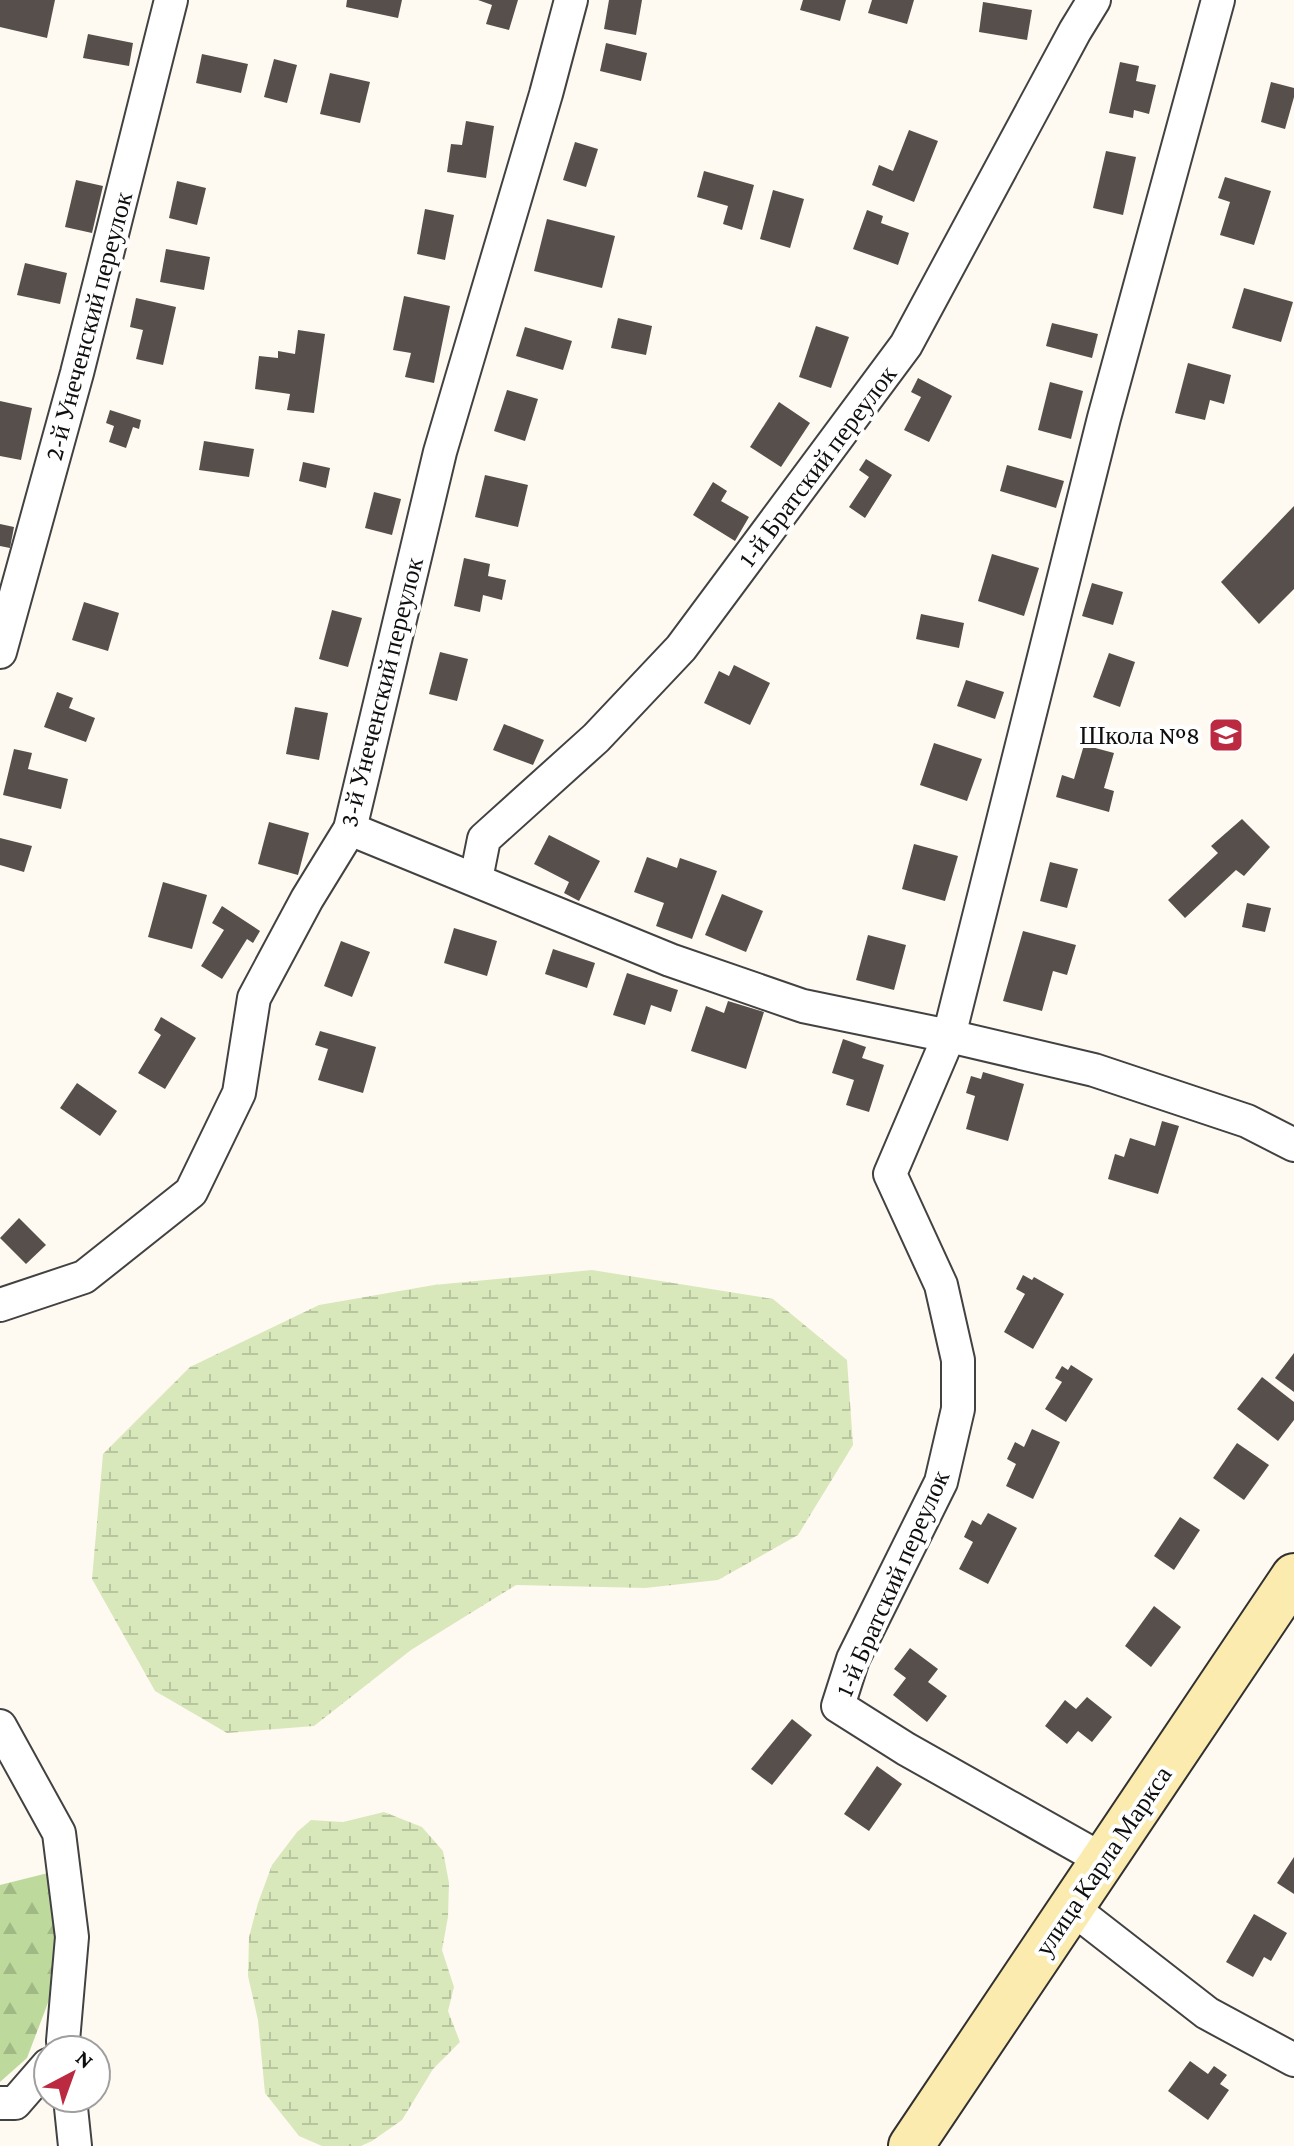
<svg xmlns="http://www.w3.org/2000/svg" width="1294" height="2146" viewBox="0 0 1294 2146" font-family="'Crimson Pro',serif">
<style>
.forest{fill:url(#forest-firs)}
.wetland{fill:url(#wetland-marsh)}
.building{fill:#574f4b}
.lines{fill:none;stroke-linecap:round;stroke-linejoin:round}
.street-casing{stroke:#424242;stroke-width:36}
.secondary-casing{stroke:#313131;stroke-width:48}
.street{stroke:#fff;stroke-width:32}
.secondary{stroke:#fcebae;stroke-width:44}
.labels{text-anchor:middle;stroke-width:8;stroke-linejoin:round;paint-order:stroke}
.street-label{font-size:26px;fill:#0f0f0f;stroke:#fff}
.poi-label{font-size:26px;fill:#0f0f0f;stroke:#fff;text-anchor:end}
</style>
<defs>
<pattern id="forest-firs" width="22" height="20" patternUnits="userSpaceOnUse" patternTransform="scale(2)"><rect width="22" height="20" fill="#bdd99b"/><path d="M5 1l3.5 6h-7zM16 11l3.5 6h-7z" fill="#a1b984"/></pattern>
<pattern id="wetland-marsh" width="20" height="14" patternUnits="userSpaceOnUse" patternTransform="scale(2)"><rect width="20" height="14" fill="#d8e8bb"/><path d="M1 5h8M5 5V1M11 12h8M15 12V8" fill="none" stroke="#b8c6a0"/></pattern>
</defs>
<rect width="100%" height="100%" fill="#fffaf1"/>
<path class="forest" d="M52,1872L61,1910L54,1987L27,2058L0,2082V1885Z"/>
<g class="wetland">
<path d="M592,1270L773,1299L847,1360L853,1445L798,1535L718,1580L645,1588L516,1585L411,1650L314,1726L227,1733L155,1691L92,1579L103,1454L190,1367L319,1305L434,1285Z"/>
<path d="M384,1812L422,1827L443,1851L449,1883L448,1917L442,1950L454,1987L448,2011L460,2042L433,2069L402,2120L372,2141L361,2146H322L299,2136L265,2093L258,2020L248,1976L249,1937L258,1903L272,1865L297,1832L311,1820L343,1822Z"/>
</g>
<g class="building">
<path d="M0,0H55L47,38L0,27Z"/>
<path d="M347,0H402L398,18L346,7Z"/>
<path d="M478,0H518L509,30L486,24L492,5Z"/>
<path d="M609,0H642L636,35L604,29Z"/>
<path d="M803,0H846L840,21L800,10Z"/>
<path d="M872,0H914L907,24L868,13Z"/>
<path d="M983,2L1032,10L1027,40L979,32Z"/>
<path d="M88,34L133,43L129,66L83,58Z"/>
<path d="M606,43L647,53L641,81L600,71Z"/>
<path d="M202,54L248,64L241,93L196,83Z"/>
<path d="M274,59L297,65L287,103L264,97Z"/>
<path d="M1120,62L1139,66L1136,81L1156,85L1149,114L1134,110L1133,118L1109,113Z"/>
<path d="M330,73L370,82L360,123L320,114Z"/>
<path d="M1271,82L1294,88V97L1285,129L1261,122Z"/>
<path d="M466,121L494,126L486,178L447,172L451,144L462,145Z"/>
<path d="M909,130L938,141L914,202L872,185L879,165L893,171Z"/>
<path d="M575,142L598,149L586,187L563,180Z"/>
<path d="M1106,151L1136,157L1123,215L1093,208Z"/>
<path d="M704,171L754,185L742,230L723,224L728,206L697,197Z"/>
<path d="M1225,177L1271,191L1254,245L1220,235L1230,202L1218,198Z"/>
<path d="M76,180L103,186L92,233L65,227Z"/>
<path d="M177,181L206,188L197,225L169,218Z"/>
<path d="M773,190L804,199L790,248L760,239Z"/>
<path d="M425,209L454,215L445,260L417,254Z"/>
<path d="M867,210L883,216L881,223L909,233L898,265L853,249Z"/>
<path d="M547,219L615,236L602,288L534,271Z"/>
<path d="M166,249L210,257L204,290L160,282Z"/>
<path d="M25,263L67,273L60,304L17,295Z"/>
<path d="M1244,288L1293,302L1281,342L1232,328Z"/>
<path d="M404,296L450,306L434,383L405,377L411,353L393,350Z"/>
<path d="M136,298L176,307L163,365L136,359L143,330L130,327Z"/>
<path d="M618,318L652,326L646,355L611,348Z"/>
<path d="M1052,323L1098,334L1092,358L1046,346Z"/>
<path d="M816,326L849,337L831,388L799,377Z"/>
<path d="M525,327L572,341L563,370L516,356Z"/>
<path d="M298,330L325,334L314,413L287,410L290,394L255,389L259,356L278,358V351L295,354Z"/>
<path d="M1188,363L1231,375L1224,404L1210,400L1205,420L1175,413Z"/>
<path d="M918,378L952,396L929,442L904,430L921,397L911,392Z"/>
<path d="M1050,382L1083,391L1071,439L1038,430Z"/>
<path d="M507,390L538,399L525,441L494,431Z"/>
<path d="M0,401L32,408L21,460L0,456Z"/>
<path d="M779,402L810,423L781,467L750,447Z"/>
<path d="M110,410L141,420L139,429L133,427L126,448L109,442L114,426L106,423Z"/>
<path d="M204,441L254,449L249,477L199,470Z"/>
<path d="M866,459L892,475L865,518L849,507L869,477L859,470Z"/>
<path d="M303,462L330,468L326,488L299,481Z"/>
<path d="M1007,465L1064,481L1056,508L1000,491Z"/>
<path d="M485,475L528,485L518,527L475,517Z"/>
<path d="M713,482L727,491L721,501L749,517L735,541L693,515Z"/>
<path d="M374,492L401,499L392,535L365,528Z"/>
<path d="M1294,506V589L1259,624L1221,582Z"/>
<path d="M0,524L14,527L10,548L0,546Z"/>
<path d="M992,554L1039,568L1024,616L978,601Z"/>
<path d="M464,558L490,564L488,576L506,580L502,600L483,595L480,612L454,606Z"/>
<path d="M1092,583L1123,592L1113,625L1082,616Z"/>
<path d="M84,602L119,613L108,651L72,640Z"/>
<path d="M332,610L362,618L348,667L319,659Z"/>
<path d="M921,614L964,623L959,648L916,639Z"/>
<path d="M440,652L468,659L457,701L429,694Z"/>
<path d="M1109,653L1135,662L1120,707L1093,697Z"/>
<path d="M734,665L770,683L750,725L704,703L719,671L729,676Z"/>
<path d="M966,680L1004,692L995,719L957,706Z"/>
<path d="M57,692L73,698L69,708L95,718L86,742L44,727Z"/>
<path d="M295,707L328,713L319,760L286,754Z"/>
<path d="M504,724L544,740L533,765L493,750Z"/>
<path d="M934,743L982,759L967,801L920,785Z"/>
<path d="M1084,745L1114,753L1104,788L1114,791L1109,812L1056,797L1062,775L1074,779Z"/>
<path d="M14,749L32,753L28,769L68,779L61,809L3,795Z"/>
<path d="M1242,819L1270,847L1244,876L1236,870L1185,918L1168,900L1218,853L1211,846Z"/>
<path d="M269,822L309,833L298,875L258,864Z"/>
<path d="M549,835L600,861L579,901L564,893L569,882L534,864Z"/>
<path d="M0,838L32,846L24,872L0,865Z"/>
<path d="M914,844L958,856L945,901L902,889Z"/>
<path d="M647,857L677,868L680,858L717,871L692,939L656,926L664,903L634,892Z"/>
<path d="M1050,862L1078,869L1067,908L1040,901Z"/>
<path d="M163,882L207,895L192,949L148,937Z"/>
<path d="M722,894L763,911L746,952L705,935Z"/>
<path d="M1247,903L1271,908L1265,932L1242,927Z"/>
<path d="M222,906L260,931L253,943L247,939L222,979L201,966L224,930L212,923Z"/>
<path d="M454,928L497,941L487,976L444,963Z"/>
<path d="M1023,931L1076,945L1067,975L1053,971L1042,1011L1003,1001Z"/>
<path d="M868,935L906,945L894,990L856,980Z"/>
<path d="M341,941L370,952L352,997L324,986Z"/>
<path d="M553,949L595,963L587,988L545,974Z"/>
<path d="M627,973L678,990L671,1012L651,1005L645,1025L613,1015Z"/>
<path d="M728,1001L764,1012L746,1069L691,1051L706,1006L724,1013Z"/>
<path d="M161,1017L196,1038L165,1089L138,1073L161,1035L154,1030Z"/>
<path d="M320,1031L376,1047L363,1093L318,1080L328,1049L315,1045Z"/>
<path d="M843,1039L866,1047L862,1058L884,1065L869,1112L846,1105L854,1080L832,1073Z"/>
<path d="M983,1072L1024,1084L1008,1141L966,1129L975,1096L966,1093L971,1076L981,1079Z"/>
<path d="M77,1083L117,1111L100,1136L60,1108Z"/>
<path d="M1162,1121L1179,1126L1158,1194L1108,1179L1115,1154L1124,1157L1130,1138L1155,1146Z"/>
<path d="M19,1218L46,1245L26,1264L0,1238Z"/>
<path d="M1023,1275L1032,1280L1034,1277L1064,1294L1033,1349L1004,1332L1025,1294L1016,1289Z"/>
<path d="M1294,1353V1392L1275,1378Z"/>
<path d="M1071,1365L1093,1379L1066,1422L1045,1409L1062,1382L1055,1378L1062,1366L1068,1370Z"/>
<path d="M1262,1377L1294,1402V1420L1278,1441L1237,1409Z"/>
<path d="M1032,1429L1060,1442L1033,1499L1006,1486L1016,1464L1007,1459L1015,1442L1024,1447Z"/>
<path d="M1237,1443L1269,1465L1244,1500L1213,1478Z"/>
<path d="M988,1513L1017,1528L988,1584L959,1569L973,1542L964,1537L972,1520L981,1525Z"/>
<path d="M1180,1517L1200,1530L1174,1570L1154,1556Z"/>
<path d="M1154,1606L1181,1627L1151,1667L1125,1646Z"/>
<path d="M910,1648L938,1669L928,1682L947,1696L927,1722L893,1695L906,1678L894,1669Z"/>
<path d="M1087,1697L1112,1717L1092,1742L1078,1731L1067,1744L1045,1726L1065,1700L1076,1709Z"/>
<path d="M792,1719L812,1735L772,1785L751,1769Z"/>
<path d="M877,1766L902,1784L869,1831L844,1814Z"/>
<path d="M1294,1857V1894L1277,1883Z"/>
<path d="M1254,1914L1287,1933L1271,1961L1264,1957L1253,1977L1226,1962Z"/>
<path d="M1190,2061L1208,2074L1214,2066L1227,2075L1220,2084L1229,2090L1208,2120L1168,2091Z"/>
</g>
<g class="lines">
<defs>
<g id="street">
<path d="M0,652L77,373L171,0"/>
<path d="M350,829L670,960L803,1006L949,1036L1094,1070L1247,1121L1294,1145"/>
<path d="M476,879L484,839L596,738L681,648L906,345L1075,31L1094,0"/>
<path d="M0,1305L84,1277L191,1192L239,1093L254,998L307,899L350,829L440,452L546,94L571,0"/>
<path d="M0,1726L59,1833L72,1937L63,2041L64,2050"/>
<path d="M1103,1860L906,1749L838,1706L853,1659L941,1482L958,1409V1360L941,1285L890,1174L949,1036L1104,418L1218,0"/>
<path d="M1072,1908L1207,2013L1294,2060"/>
<path d="M70,2098L75,2146"/>
<path d="M0,2103H15L48,2065"/>
</g>
<path id="secondary" d="M911,2146L1294,1576"/>
</defs>
<use href="#street" class="street-casing"/>
<use href="#secondary" class="secondary-casing"/>
<use href="#street" class="street"/>
<use href="#secondary" class="secondary"/>
</g>
<defs>
<symbol id="school-square" viewBox="-11 -11 22 22"><rect x="-9" y="-9" width="18" height="18" rx="4" fill="#bb2a41" stroke="#fff"/><path d="M0-5L7-2L0 1L-7-2ZM-4 1L0 2.5L4 1V4Q0 6-4 4Z" fill="#fff"/></symbol>
</defs>
<g fill-rule="evenodd">
<use href="#school-square" x="1206" y="715" width="40" height="40"/>
</g>
<g class="labels">
<g class="street-label">
<text transform="translate(88 326) rotate(-75)" y="9">2-й Унеченский переулок</text>
<text transform="translate(817 466) rotate(-53)" y="9">1-й Братский переулок</text>
<text transform="translate(381 692) rotate(-76)" y="9">3-й Унеченский переулок</text>
<text transform="translate(892 1583) rotate(-66)" y="9">1-й Братский переулок</text>
<text transform="translate(1103 1861) rotate(-56)" y="9">улица Карла Маркса</text>
</g>
<g class="poi-label">
<text x="1200" y="744">Школа №8</text>
</g>
</g>
<g transform="translate(72 2074) rotate(41)"><circle r="38" fill="#ffffff" stroke="#9f9f9f" stroke-width="2"/>
<path d="M0-6L14 30L0 20L-14 30Z" fill="#bb2a41"/>
<text y="-12" font-size="22" font-weight="bold" text-anchor="middle" fill="#0f0f0f">N</text>
</g>
</svg>
